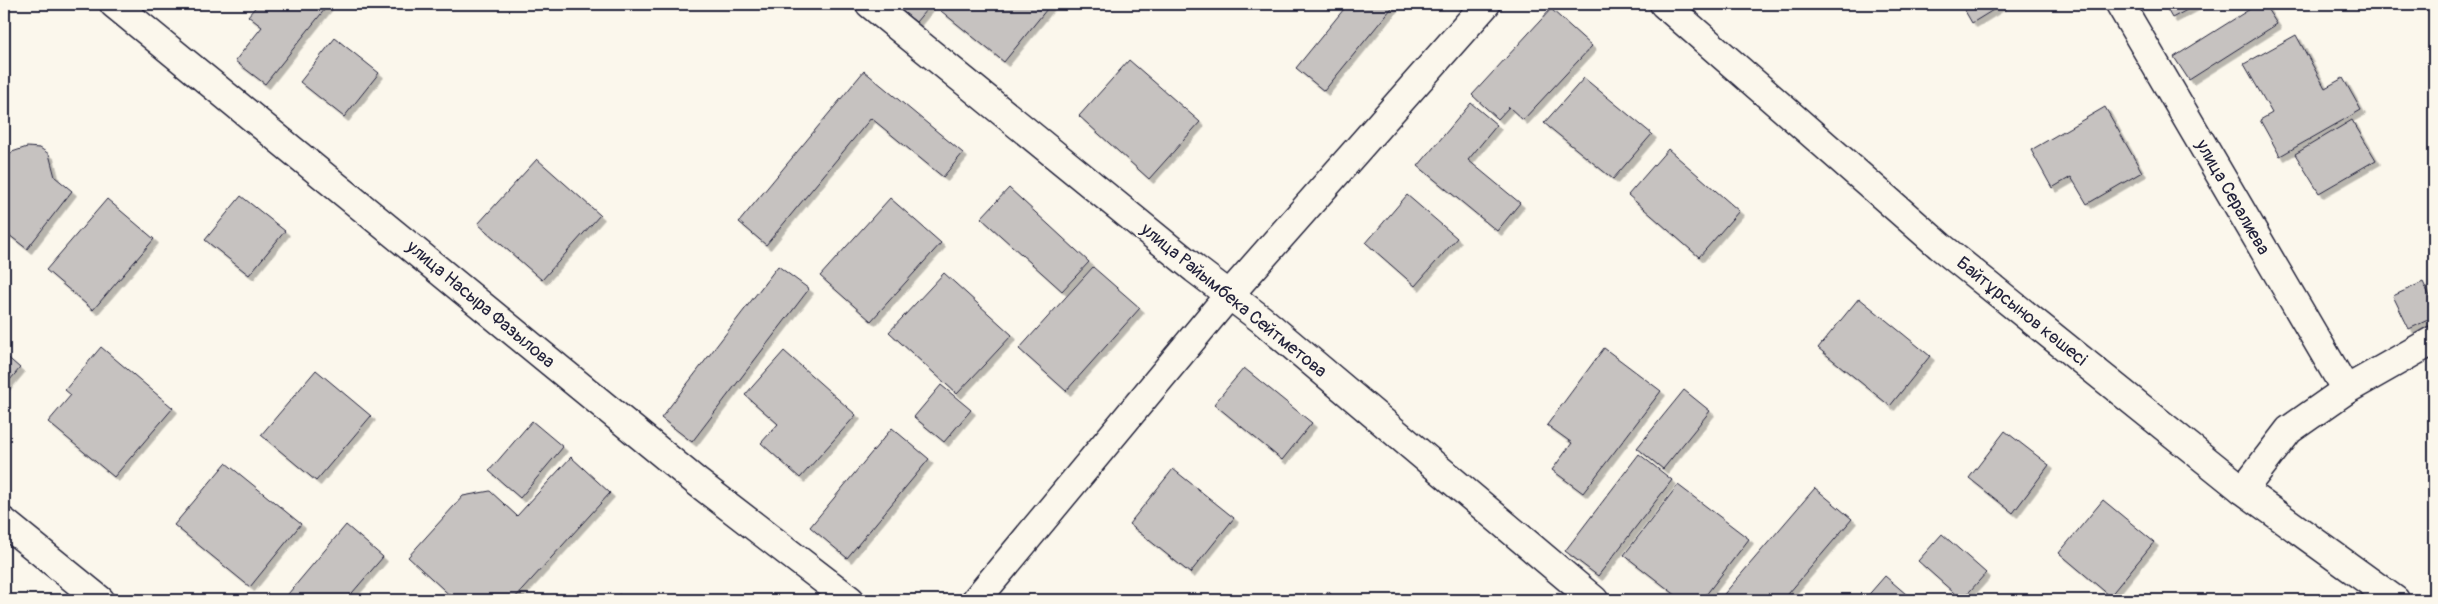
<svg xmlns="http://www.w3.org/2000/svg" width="2438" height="604" viewBox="0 0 2438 604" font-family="Pangolin,sans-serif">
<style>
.building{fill:#c6c2c0;stroke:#22223b;filter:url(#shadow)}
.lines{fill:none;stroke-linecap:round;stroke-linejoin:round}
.minor-casing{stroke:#22223b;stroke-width:31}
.minor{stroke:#fbf7ec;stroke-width:28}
.labels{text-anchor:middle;stroke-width:4.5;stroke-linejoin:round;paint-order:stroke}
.street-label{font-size:18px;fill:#22223b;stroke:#fbf7ec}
</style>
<defs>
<filter id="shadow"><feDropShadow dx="4.5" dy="4.5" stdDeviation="0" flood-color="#0004"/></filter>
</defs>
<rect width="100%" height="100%" fill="#fbf7ec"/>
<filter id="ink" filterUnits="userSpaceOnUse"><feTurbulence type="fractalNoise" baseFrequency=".02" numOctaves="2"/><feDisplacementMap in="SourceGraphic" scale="10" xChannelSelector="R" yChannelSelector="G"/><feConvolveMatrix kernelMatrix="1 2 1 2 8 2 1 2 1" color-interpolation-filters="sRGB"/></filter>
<g filter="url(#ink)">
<g class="building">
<path d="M258,4H329L265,84L235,61L262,27L248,16Z"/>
<path d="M893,4H931L916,22Z"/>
<path d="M947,4H1051L1004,62L941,11Z"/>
<path d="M1348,4H1395L1324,91L1296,68Z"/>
<path d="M1961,4H2003L1972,23Z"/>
<path d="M2164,4H2198L2172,18Z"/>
<path d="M2258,4H2264L2277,24L2189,80L2174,57Z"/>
<path d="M1551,9L1592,46L1523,120L1509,107L1498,119L1472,95Z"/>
<path d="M2296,35L2325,88L2343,78L2361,110L2280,156L2260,120L2272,113L2244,64Z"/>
<path d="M335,38L379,73L344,117L300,82Z"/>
<path d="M1129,60L1200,122L1149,179L1079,116Z"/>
<path d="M864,71L963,153L943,177L871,118L766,245L739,222Z"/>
<path d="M1584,78L1652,134L1613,179L1544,123Z"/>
<path d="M1471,103L1497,125L1468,160L1520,203L1497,231L1418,166Z"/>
<path d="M2105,107L2142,172L2087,204L2071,177L2052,188L2031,150Z"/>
<path d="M2352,120L2376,160L2319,193L2295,154Z"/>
<path d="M27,147L40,148L49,154L55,177L72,191L27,249L4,231V163L12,152Z"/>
<path d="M1668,149L1739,211L1699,257L1628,195Z"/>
<path d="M537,159L600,215L542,280L478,224Z"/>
<path d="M1009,188L1089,262L1062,291L981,218Z"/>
<path d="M1407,195L1457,238L1415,286L1366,243Z"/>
<path d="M241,196L285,231L249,275L205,240Z"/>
<path d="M890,198L941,243L871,321L820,276Z"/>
<path d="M107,199L154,239L93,310L46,270Z"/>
<path d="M778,266L809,289L692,442L661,418Z"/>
<path d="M1093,267L1140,308L1066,391L1019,349Z"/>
<path d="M944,273L1012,335L957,394L889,332Z"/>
<path d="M2423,282L2434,305V317L2409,329L2393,296Z"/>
<path d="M1859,298L1930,356L1890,406L1818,348Z"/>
<path d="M101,347L173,408L114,477L48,422L71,395L65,390Z"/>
<path d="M1604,348L1661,391L1583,493L1552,470L1572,443L1547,425Z"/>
<path d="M784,351L856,415L800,478L761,443L778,424L745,395Z"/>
<path d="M4,354L20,368L4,387Z"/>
<path d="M1244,368L1312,423L1282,460L1214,404Z"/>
<path d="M316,370L371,416L316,481L261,435Z"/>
<path d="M941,385L971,410L944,442L914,417Z"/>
<path d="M1684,390L1710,411L1663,469L1637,448Z"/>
<path d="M532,421L563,447L520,498L489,471Z"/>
<path d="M892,428L929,459L847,558L810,527Z"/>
<path d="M2005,431L2049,465L2013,513L1969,478Z"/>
<path d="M1639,454L1672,480L1598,576L1565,551Z"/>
<path d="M571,457L610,493L513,600H455L408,557L463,496L490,491L517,516Z"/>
<path d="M226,463L301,524L250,587L174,525Z"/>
<path d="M1173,469L1234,518L1190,573L1129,524Z"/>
<path d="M1678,485L1749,539L1702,600H1682L1624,555Z"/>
<path d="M1815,488L1852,519L1783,600H1719Z"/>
<path d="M2103,500L2154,542L2110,596L2059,553Z"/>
<path d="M346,525L383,557L346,600H283Z"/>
<path d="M1942,534L1986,573L1962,600L1918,561Z"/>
<path d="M1885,576L1913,600H1864Z"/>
<path d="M1328,591L1337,600H1319Z"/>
<path d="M619,594L627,600H614Z"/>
</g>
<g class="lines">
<defs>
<g id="minor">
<path d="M114,4L697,482L850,600"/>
<path d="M870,4L1195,269L1261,319L1594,600"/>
<path d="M1664,4L1940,246L2243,490L2395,600"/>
<path d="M2120,4L2346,390"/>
<path d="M2243,490L2289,430L2346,390L2434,340"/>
<path d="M4,522L100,600"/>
<path d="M976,600L1229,295L1486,4"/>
</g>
</defs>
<use href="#minor" class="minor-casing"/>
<use href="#minor" class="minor"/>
</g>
</g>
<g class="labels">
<g class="street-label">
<text transform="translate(2233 197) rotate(60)" y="6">улица Сералиева</text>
<text transform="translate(1234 300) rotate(39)" y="6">улица Райымбека Сейтметова</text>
<text transform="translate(481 304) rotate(40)" y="6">улица Насыра Фазылова</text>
<text transform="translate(2022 311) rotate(39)" y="6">Байтұрсынов көшесі</text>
</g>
</g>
<rect width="2438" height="604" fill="none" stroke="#fbf7ec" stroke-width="20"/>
<rect x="10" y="10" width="2418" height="584" fill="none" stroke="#22223b" stroke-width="2" filter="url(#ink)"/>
</svg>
